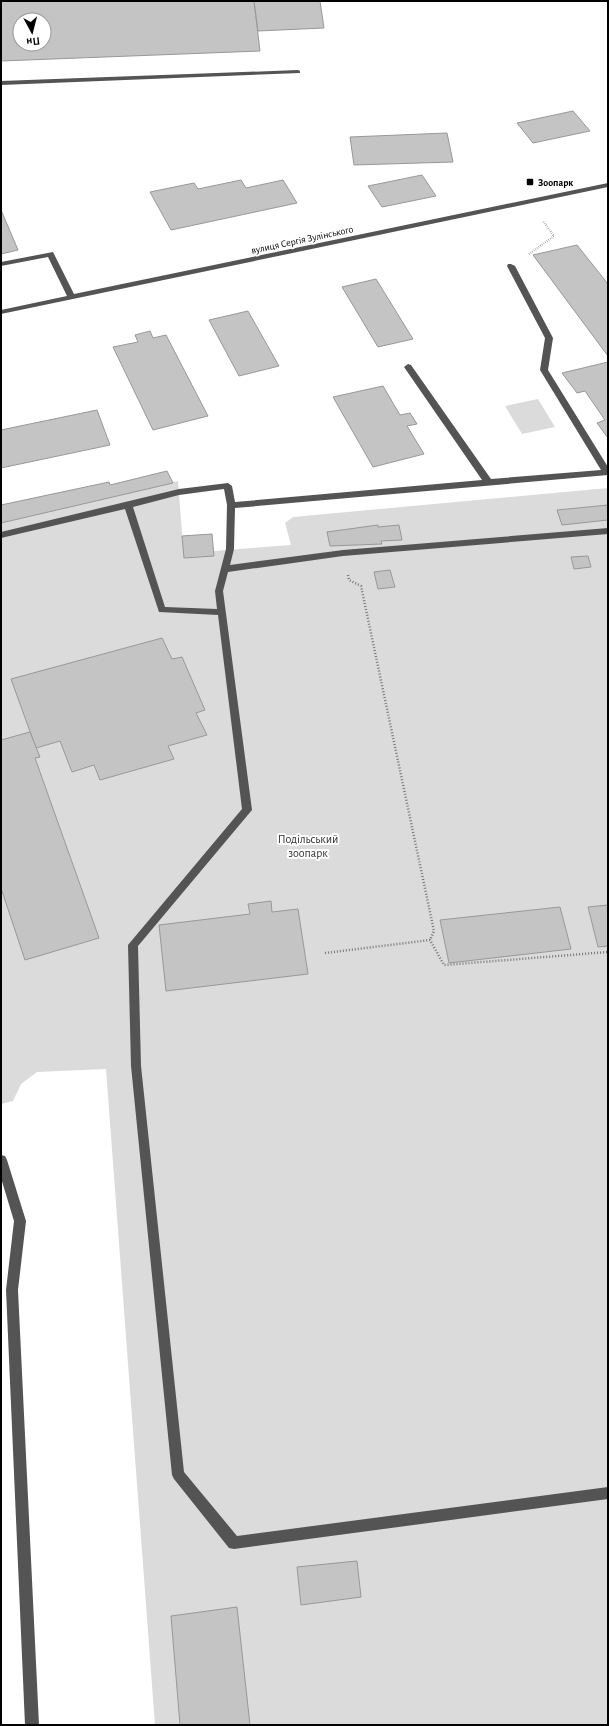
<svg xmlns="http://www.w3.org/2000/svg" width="609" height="1726" viewBox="0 0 609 1726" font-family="'Alegreya Sans',sans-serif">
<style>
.green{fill:#dbdbdb}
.building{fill:#c4c4c4;stroke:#989898;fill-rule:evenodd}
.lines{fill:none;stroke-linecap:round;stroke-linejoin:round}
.path-far1{stroke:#767676;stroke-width:2;stroke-dasharray:0.5 1.5;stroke-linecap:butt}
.path{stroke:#767676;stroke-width:2.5;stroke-dasharray:1 2;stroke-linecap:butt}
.minor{fill:#545454;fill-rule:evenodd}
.poi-dot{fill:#000;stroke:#fff;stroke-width:1.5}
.labels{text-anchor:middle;stroke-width:4;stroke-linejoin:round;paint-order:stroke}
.far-poi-label{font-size:10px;font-weight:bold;fill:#000;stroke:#fff;text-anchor:start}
.far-street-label{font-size:10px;fill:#000;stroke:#fff}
.park-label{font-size:12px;fill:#323232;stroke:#fff}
</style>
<rect width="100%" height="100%" fill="#fff"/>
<g class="green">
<path d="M538,399L555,427L522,434L505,406Z"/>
<path d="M178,481L184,558L213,551L291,545L285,523L293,517L608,488V1725H155L106,1069L37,1072L21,1084L13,1101L1,1104V523Z"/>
</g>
<g class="building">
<path d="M1,1H254L260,51L1,61ZM20,20H44V44H20Z"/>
<path d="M254,1H320L324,28L258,31Z"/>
<path d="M573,111L590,131L533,143L517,123Z"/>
<path d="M447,133L453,162L354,165L350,137Z"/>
<path d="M422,175L436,196L382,207L368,186Z"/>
<path d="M241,180L246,188L283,180L297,203L171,230L150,192L194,183L198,189Z"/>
<path d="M1,210L18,250L1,254Z"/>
<path d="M577,245L608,284V356L533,255Z"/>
<path d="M376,279L413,339L378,347L342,287Z"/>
<path d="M248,311L279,366L239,376L209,320Z"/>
<path d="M150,331L153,338L166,335L208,416L153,430L113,347L138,342L135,335Z"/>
<path d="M608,362V438L597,423L605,420L585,391L577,393L562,373Z"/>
<path d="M383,386L400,415L410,413L417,424L407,426L424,454L373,467L333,397Z"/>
<path d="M97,410L110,445L1,468V430Z"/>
<path d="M167,471L173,483L1,523V505L109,482L110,485Z"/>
<path d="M608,505V520L562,525L557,510Z"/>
<path d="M378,525V527L399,525L402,540L381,541L382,544L330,546L327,532Z"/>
<path d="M212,534L214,556L184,558L182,536Z"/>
<path d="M588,556L591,567L574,569L571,557Z"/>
<path d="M390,570L395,587L378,589L374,572Z"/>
<path d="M162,638L172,659L182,657L205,710L196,713L207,735L168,746L174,759L100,780L94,765L72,772L60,741L36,748L11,679Z"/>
<path d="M30,732L40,757L35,758L99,938L25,960L1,888V740Z"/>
<path d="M271,901L272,912L298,909L308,974L166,991L159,925L250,914L248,904Z"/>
<path d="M608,905V946L598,947L588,907Z"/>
<path d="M560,907L571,949L449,963L440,920Z"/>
<path d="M357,1561L361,1597L301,1605L297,1567Z"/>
<path d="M237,1607L250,1725H180L171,1616Z"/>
</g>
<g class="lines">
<path class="path-far1" d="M529,254L554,236L543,221"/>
<g class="path">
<path d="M348,575L349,580L361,586L434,931L430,940"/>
<path d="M325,953L430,940L444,965L608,952"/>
</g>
<g class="minor">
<path d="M298,70L300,71V73L1,85V81Z"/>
<path d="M608,183V187L1,314V310L67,296L48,257L1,266V262L53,252L74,294Z"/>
<path d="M508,264H511L515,266L553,338L548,370L608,467V475L235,508L234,549L230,565L343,550L608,528V534L343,556L228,572L223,591L252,810L138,946L141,1066L184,1472L237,1536L608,1487V1499L234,1549L229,1548L174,1479L172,1475L131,1066L128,945L242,809L218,615L159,612L125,509L1,538V532L179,489L228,483L232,486L235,502L482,480L404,367L408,364L411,365L491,479L601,470L540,370L545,338L507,266ZM224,489L227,505L226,549L215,591L217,609L165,607L133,507L179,495Z"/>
<path d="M1,1155L5,1156L7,1160L26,1221L18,1290L39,1725H25L6,1290L14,1221L1,1178Z"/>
</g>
</g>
<rect class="poi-dot" x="526" y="178" width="8" height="8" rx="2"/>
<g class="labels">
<g class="far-poi-label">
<text x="538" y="186">Зоопарк</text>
</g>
<g class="far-street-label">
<text transform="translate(302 239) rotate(-12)" y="4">вулиця Сергія Зулінського</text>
</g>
<g class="park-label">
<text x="308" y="843">Подільський<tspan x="308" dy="14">зоопарк</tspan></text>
</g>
</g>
<rect width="609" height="1726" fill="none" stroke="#000000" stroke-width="4"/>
<g transform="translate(32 32) rotate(173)"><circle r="19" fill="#ffffff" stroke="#999999"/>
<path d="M0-3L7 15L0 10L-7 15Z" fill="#000000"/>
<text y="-6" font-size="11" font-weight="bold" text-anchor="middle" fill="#000000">Пн</text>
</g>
</svg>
